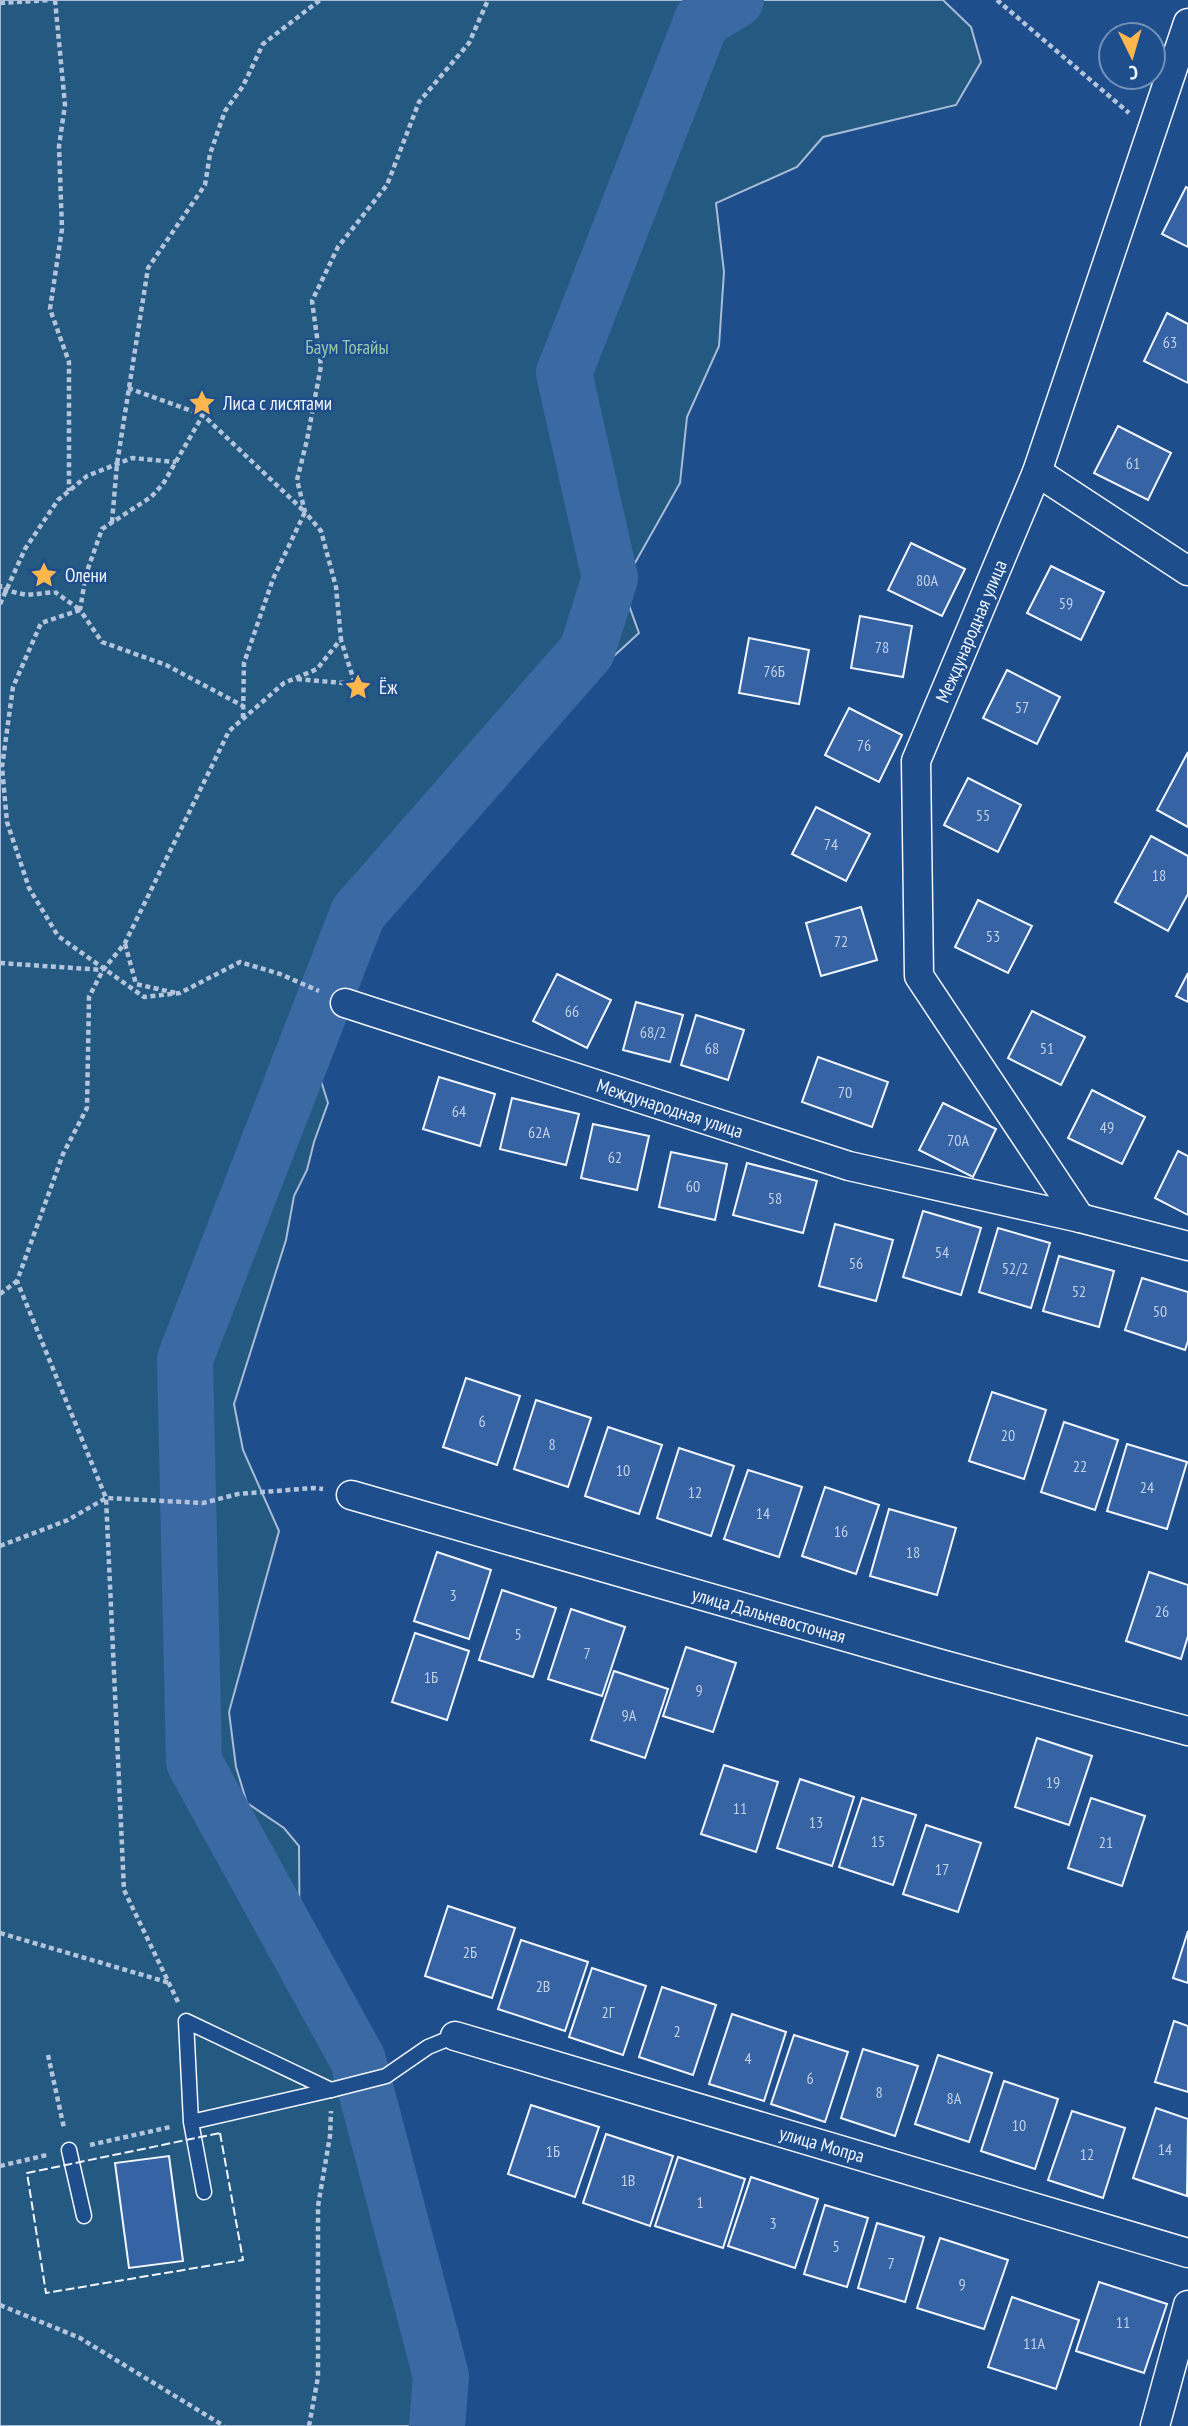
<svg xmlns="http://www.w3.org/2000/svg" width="1188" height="2426" viewBox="0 0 1188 2426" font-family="'PT Sans Narrow',sans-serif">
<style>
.green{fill:#245a82;stroke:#a8bbd7;stroke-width:2}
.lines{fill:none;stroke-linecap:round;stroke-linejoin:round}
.river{stroke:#3b69a3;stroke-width:56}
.building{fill:#3563a3;stroke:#f2f6ff;stroke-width:2}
.service-casing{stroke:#f2f6ff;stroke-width:17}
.minor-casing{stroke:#f2f6ff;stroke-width:31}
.path{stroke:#b3c4dc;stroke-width:4.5;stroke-dasharray:5 3.5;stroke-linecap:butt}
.service{stroke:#1f4e8c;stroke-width:14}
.minor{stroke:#1f4e8c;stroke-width:28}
.fence{stroke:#f2f6ff;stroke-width:2;stroke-dasharray:9 3.5;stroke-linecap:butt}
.labels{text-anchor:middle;stroke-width:5;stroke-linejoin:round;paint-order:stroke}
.number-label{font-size:16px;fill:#c3d1e8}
.park-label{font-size:19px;fill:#97c8a6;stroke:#1f4e8c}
.poi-label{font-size:19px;fill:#f2f6ff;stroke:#1f4e8c;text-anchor:start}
.street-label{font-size:19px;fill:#f2f6ff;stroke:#1f4e8c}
</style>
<rect width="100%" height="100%" fill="#1f4e8c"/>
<path class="green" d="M0,0H943L971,27L981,62L956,105L823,137L797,167L716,203L724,272L719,346L687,417L680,483L622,586L639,633L602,667L571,706L440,840L395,868L358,913L304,1027L328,1103L314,1142L307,1170L294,1196L286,1240L234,1404L243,1450L279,1531L229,1712L236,1767L247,1803L284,1828L299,1846L300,1983L348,2069L419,2328L417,2339L430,2385L426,2426H0Z"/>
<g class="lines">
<path class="river" d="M437,2426L441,2376L358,2060L194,1762L185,1359L358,913L587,651L610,578L564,373L702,20L736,0"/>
</g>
<g class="building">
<path d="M1186,187L1188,188V247L1162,234Z"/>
<path d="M1167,313L1188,324V383L1144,361Z"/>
<path d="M1118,426L1171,453L1148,500L1094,473Z"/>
<path d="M911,543L965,569L942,616L888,590Z"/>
<path d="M1051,566L1104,592L1081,640L1027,613Z"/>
<path d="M860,616L912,626L903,677L851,668Z"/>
<path d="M749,638L809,650L799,704L739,693Z"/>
<path d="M1007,670L1060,697L1037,744L983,718Z"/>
<path d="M849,708L902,735L879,782L825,755Z"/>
<path d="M1188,752V827L1157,810Z"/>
<path d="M968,778L1021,805L998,852L944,825Z"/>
<path d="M816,807L870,834L846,881L792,854Z"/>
<path d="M1151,836L1188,856V894L1168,931L1115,902Z"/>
<path d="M978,900L1032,926L1008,973L955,947Z"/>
<path d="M861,907L877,960L821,976L806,923Z"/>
<path d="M1188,973V1002L1176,996Z"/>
<path d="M557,974L611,1000L587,1048L533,1021Z"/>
<path d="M636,1002L683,1015L670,1062L623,1050Z"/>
<path d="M1032,1011L1085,1037L1061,1085L1008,1058Z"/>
<path d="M696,1015L744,1030L728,1080L681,1065Z"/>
<path d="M818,1057L888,1082L872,1127L802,1102Z"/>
<path d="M439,1077L495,1094L480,1146L423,1129Z"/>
<path d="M1092,1090L1145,1117L1122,1164L1068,1138Z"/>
<path d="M512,1098L579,1114L566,1165L500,1149Z"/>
<path d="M943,1103L996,1129L973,1177L919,1150Z"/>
<path d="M593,1124L649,1136L637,1190L581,1178Z"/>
<path d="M1178,1151L1188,1156V1215L1155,1198Z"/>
<path d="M671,1152L727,1164L715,1220L659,1207Z"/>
<path d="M747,1163L817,1181L803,1233L733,1215Z"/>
<path d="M923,1211L981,1228L961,1295L903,1277Z"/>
<path d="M835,1224L893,1240L876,1301L819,1286Z"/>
<path d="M998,1228L1050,1243L1031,1308L979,1292Z"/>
<path d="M1059,1256L1114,1271L1099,1327L1043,1311Z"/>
<path d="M1142,1278L1188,1292V1341L1185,1350L1125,1330Z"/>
<path d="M466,1378L520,1396L497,1465L443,1447Z"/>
<path d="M992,1392L1046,1410L1024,1479L969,1461Z"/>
<path d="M536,1400L591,1418L568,1487L514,1469Z"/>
<path d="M1064,1422L1118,1440L1095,1510L1041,1492Z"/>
<path d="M608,1427L662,1445L639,1514L585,1496Z"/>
<path d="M1127,1444L1187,1462L1167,1529L1107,1511Z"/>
<path d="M679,1448L734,1466L711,1536L657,1518Z"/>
<path d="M748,1470L802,1487L779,1557L724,1539Z"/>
<path d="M825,1487L879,1505L856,1574L802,1556Z"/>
<path d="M889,1509L956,1528L937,1595L870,1576Z"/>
<path d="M437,1552L491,1570L469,1639L414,1621Z"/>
<path d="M1149,1572L1188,1585V1636L1181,1659L1126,1641Z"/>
<path d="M502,1590L556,1608L533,1677L479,1660Z"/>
<path d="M571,1609L625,1627L602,1696L548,1679Z"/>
<path d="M415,1633L469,1651L447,1720L392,1702Z"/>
<path d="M686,1647L736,1663L713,1732L663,1716Z"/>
<path d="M614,1671L668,1689L645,1758L591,1740Z"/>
<path d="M1037,1738L1092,1756L1069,1825L1015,1807Z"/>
<path d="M724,1765L778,1782L756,1852L701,1834Z"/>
<path d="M800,1779L854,1797L832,1866L777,1848Z"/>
<path d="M862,1798L916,1815L893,1885L839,1867Z"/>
<path d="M1091,1798L1145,1816L1122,1886L1068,1868Z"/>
<path d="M926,1825L981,1843L958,1912L903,1894Z"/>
<path d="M448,1906L515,1928L492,1998L425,1976Z"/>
<path d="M1188,1931V1983L1173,1978Z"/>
<path d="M521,1940L588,1962L565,2031L498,2009Z"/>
<path d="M592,1968L646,1986L623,2055L569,2037Z"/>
<path d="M662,1987L716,2005L693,2075L639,2057Z"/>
<path d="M732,2014L786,2032L764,2101L709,2084Z"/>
<path d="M1174,2021L1188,2026V2092L1155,2082Z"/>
<path d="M794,2035L848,2052L825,2122L771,2104Z"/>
<path d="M863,2049L918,2066L895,2136L841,2118Z"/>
<path d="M938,2055L992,2073L969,2142L915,2124Z"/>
<path d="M1004,2081L1058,2099L1035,2169L981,2151Z"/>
<path d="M531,2105L599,2127L575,2197L508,2174Z"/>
<path d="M1156,2108L1188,2119L1187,2196L1133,2178Z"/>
<path d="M1072,2111L1125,2128L1103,2198L1048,2180Z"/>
<path d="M606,2134L673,2156L650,2226L583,2203Z"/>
<path d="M169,2156L183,2261L129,2268L115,2163Z"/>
<path d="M678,2157L745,2179L723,2248L655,2226Z"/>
<path d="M751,2177L818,2199L795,2268L728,2246Z"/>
<path d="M825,2205L868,2218L847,2287L804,2274Z"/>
<path d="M877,2223L924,2237L905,2302L858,2288Z"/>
<path d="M940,2238L1008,2260L984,2329L917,2308Z"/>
<path d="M1099,2282L1167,2304L1144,2373L1076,2351Z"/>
<path d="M1012,2297L1079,2320L1056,2389L988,2367Z"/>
</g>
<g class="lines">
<defs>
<g id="service">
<path d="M331,2090L386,2076L428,2047L455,2036"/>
<path d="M191,2122L331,2090L186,2021L191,2122L204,2192"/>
<path d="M69,2150L84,2216"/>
</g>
<g id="minor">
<path d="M1037,472L1188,571"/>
<path d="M345,1003L849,1166L1080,1218L1188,1246"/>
<path d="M1080,1218L919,976L916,761L1037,472L1188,23"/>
<path d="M351,1495L937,1663L1188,1731"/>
<path d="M455,2036L1188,2253"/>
<path d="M1155,2426L1188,2305"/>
</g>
</defs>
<use href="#service" class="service-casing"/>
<use href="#minor" class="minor-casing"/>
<g class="path">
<path d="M55,0L65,105L59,146L62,229L50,309L69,362V491"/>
<path d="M997,0L1129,113"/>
<path d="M0,3L50,0"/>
<path d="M128,388L203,415"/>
<path d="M112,522L117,464L148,268L205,185L210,154L225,111L243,86L263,44L320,0"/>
<path d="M0,584V589L27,595L55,592L79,609"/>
<path d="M0,604L25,549L58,500L87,476L132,458L176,462"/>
<path d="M80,610L41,623L13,687L2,767L7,822L29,888L58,936L144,997L180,993L240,962L280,974L319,991"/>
<path d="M297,679L355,684L341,640"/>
<path d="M243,718L244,663L273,579L305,512L203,415L163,484L151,497L102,529L86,574L80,610L102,642L166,665L243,706"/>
<path d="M125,944L136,984L176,993"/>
<path d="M0,963L103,970"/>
<path d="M0,1294L17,1281"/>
<path d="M0,1546L68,1520L106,1498L203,1503L238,1494L313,1488L323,1489"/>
<path d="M0,1933L170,1983"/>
<path d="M178,2002L124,1890L106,1498L17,1281L63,1154L87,1108L89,997L103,970L125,943L229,731L284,683L317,669L341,639L336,587L321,531L305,512L297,480L307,440L321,366L312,301L338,247L387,185L419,102L469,43L488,0"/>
<path d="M48,2055L64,2128"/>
<path d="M90,2145L170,2127"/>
<path d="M0,2166L47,2155"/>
<path d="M0,2305L80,2338L224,2426"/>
<path d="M309,2426L318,2377V2206L330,2136L331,2111"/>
</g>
<use href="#service" class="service"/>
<use href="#minor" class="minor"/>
<path class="fence" d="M220,2133L243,2260L46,2293L27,2173Z"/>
</g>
<defs>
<symbol id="sight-bare" viewBox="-9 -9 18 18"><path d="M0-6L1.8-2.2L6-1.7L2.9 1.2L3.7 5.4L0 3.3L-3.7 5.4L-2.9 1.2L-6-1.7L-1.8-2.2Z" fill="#ffb74d" stroke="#1f4e8c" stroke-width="2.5" paint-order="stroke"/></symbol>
</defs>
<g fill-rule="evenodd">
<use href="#sight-bare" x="183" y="384" width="38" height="38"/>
<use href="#sight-bare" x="25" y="556" width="38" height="38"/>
<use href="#sight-bare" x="339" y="668" width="38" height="38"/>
</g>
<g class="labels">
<g class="number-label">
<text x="1170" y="348">63</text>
<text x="1133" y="469">61</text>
<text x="927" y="586">80А</text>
<text x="1066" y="609">59</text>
<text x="882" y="653">78</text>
<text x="774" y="677">76Б</text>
<text x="1022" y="713">57</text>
<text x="864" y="751">76</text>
<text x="983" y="821">55</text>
<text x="831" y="850">74</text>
<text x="1159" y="881">18</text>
<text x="993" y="942">53</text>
<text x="841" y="947">72</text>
<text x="572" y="1017">66</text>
<text x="653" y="1038">68/2</text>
<text x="712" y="1054">68</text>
<text x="1047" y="1054">51</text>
<text x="845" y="1098">70</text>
<text x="459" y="1117">64</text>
<text x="1107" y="1133">49</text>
<text x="539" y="1138">62А</text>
<text x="958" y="1146">70А</text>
<text x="615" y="1163">62</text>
<text x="693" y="1192">60</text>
<text x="775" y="1204">58</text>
<text x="942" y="1258">54</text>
<text x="856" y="1269">56</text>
<text x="1015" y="1274">52/2</text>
<text x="1079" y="1297">52</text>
<text x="1160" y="1317">50</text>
<text x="482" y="1427">6</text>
<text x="1008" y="1441">20</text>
<text x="552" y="1450">8</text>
<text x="1080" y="1472">22</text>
<text x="623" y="1476">10</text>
<text x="1147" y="1493">24</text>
<text x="695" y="1498">12</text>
<text x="763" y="1519">14</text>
<text x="841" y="1537">16</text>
<text x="913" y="1558">18</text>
<text x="453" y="1601">3</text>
<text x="1162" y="1617">26</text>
<text x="518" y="1640">5</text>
<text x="587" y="1659">7</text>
<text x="431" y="1683">1Б</text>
<text x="699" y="1696">9</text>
<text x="629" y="1721">9А</text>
<text x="1053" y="1788">19</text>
<text x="740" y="1814">11</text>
<text x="816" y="1828">13</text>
<text x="878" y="1847">15</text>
<text x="1106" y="1848">21</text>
<text x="942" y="1875">17</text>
<text x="470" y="1958">2Б</text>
<text x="543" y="1992">2В</text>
<text x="608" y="2018">2Г</text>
<text x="677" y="2037">2</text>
<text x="748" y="2064">4</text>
<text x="810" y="2084">6</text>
<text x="879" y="2098">8</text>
<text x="954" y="2104">8А</text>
<text x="1019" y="2131">10</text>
<text x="1165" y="2155">14</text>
<text x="553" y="2157">1Б</text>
<text x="1087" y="2160">12</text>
<text x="628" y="2186">1В</text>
<text x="700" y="2208">1</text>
<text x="773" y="2229">3</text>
<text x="836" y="2252">5</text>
<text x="891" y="2269">7</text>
<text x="962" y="2290">9</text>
<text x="1123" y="2328">11</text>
<text x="1034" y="2349">11А</text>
</g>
<g class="park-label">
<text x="347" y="354">Баум Тоғайы</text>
</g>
<g class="poi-label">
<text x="223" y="410">Лиса с лисятами</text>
<text x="65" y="582">Олени</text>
<text x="379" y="694">Ёж</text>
</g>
<g class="street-label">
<text transform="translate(971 631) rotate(-67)" y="7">Международная улица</text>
<text transform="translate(670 1108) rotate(18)" y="7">Международная улица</text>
<text transform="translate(769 1615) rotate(16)" y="7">улица Дальневосточная</text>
<text transform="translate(822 2144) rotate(16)" y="7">улица Мопра</text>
</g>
</g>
<g transform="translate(1132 56) rotate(175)"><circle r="33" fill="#1f4e8c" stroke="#7391ba" stroke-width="2"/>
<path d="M0-5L12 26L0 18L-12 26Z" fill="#ffb74d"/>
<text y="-10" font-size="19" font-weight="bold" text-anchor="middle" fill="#f2f6ff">С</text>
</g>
</svg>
